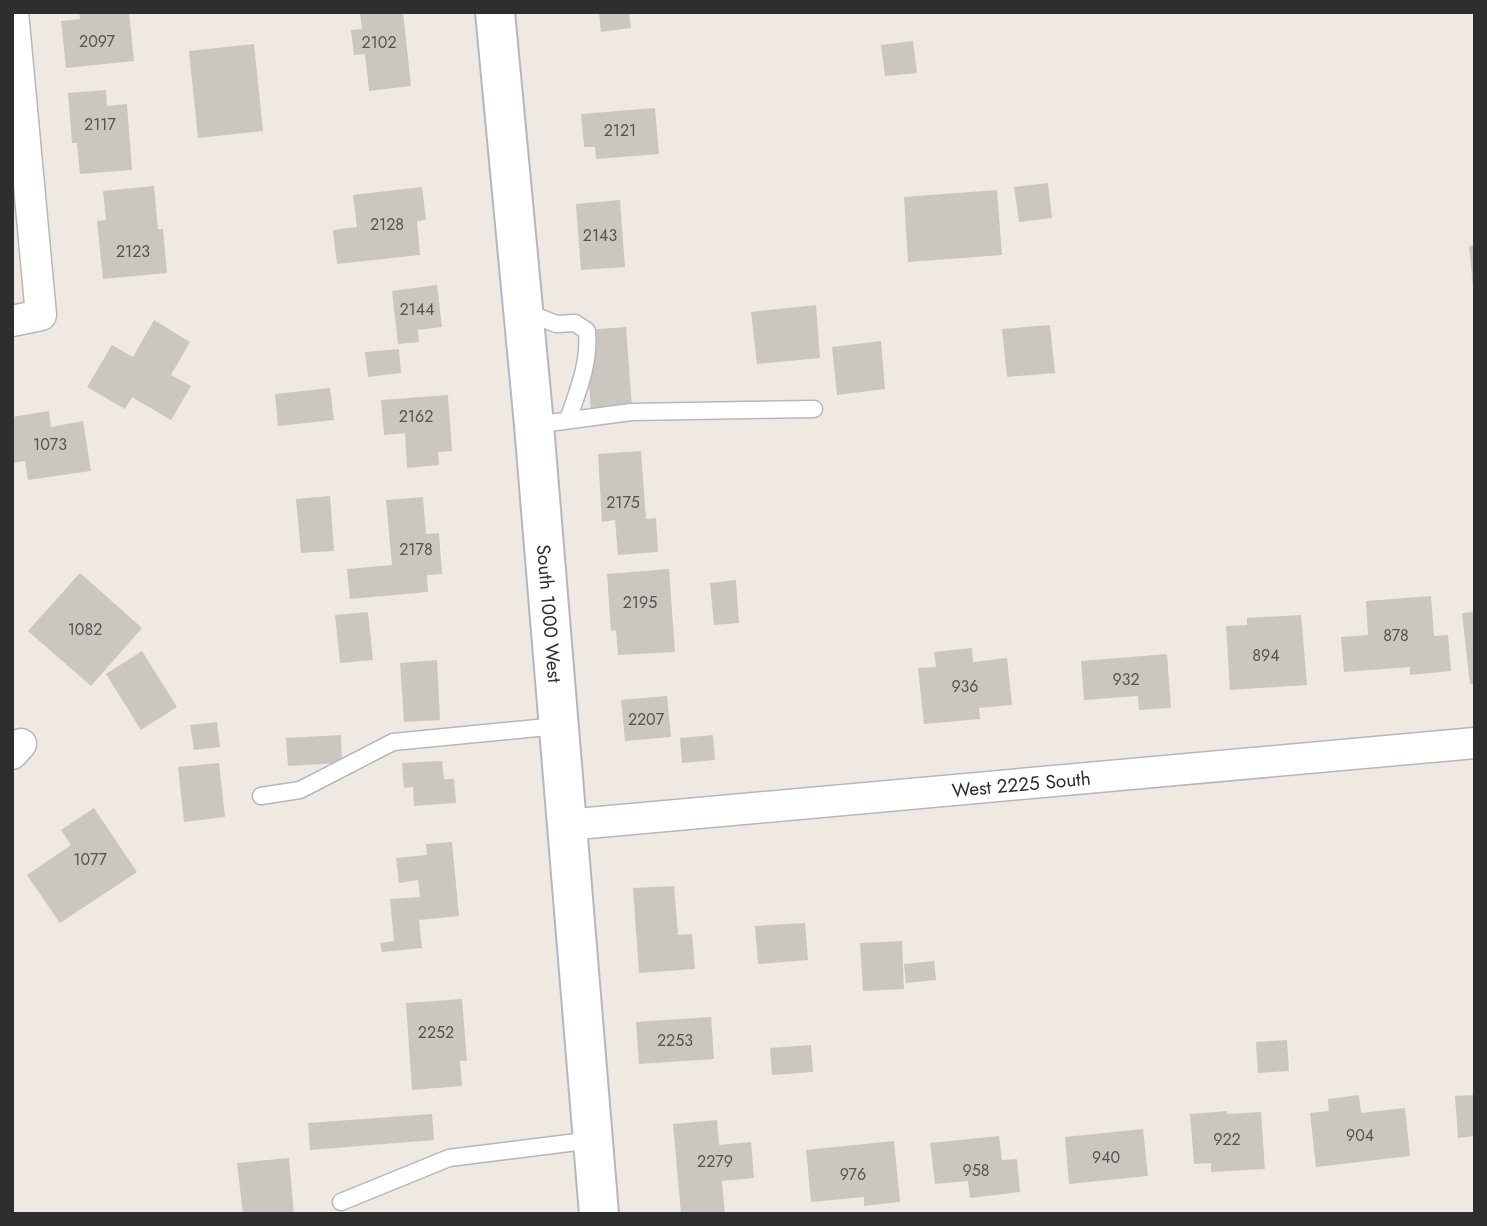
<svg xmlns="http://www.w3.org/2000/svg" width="1487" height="1226" viewBox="0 0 1487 1226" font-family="Jost,sans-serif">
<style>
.building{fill:#cbc7bf}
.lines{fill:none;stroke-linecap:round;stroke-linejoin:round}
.lane-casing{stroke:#b4b7c1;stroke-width:19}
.street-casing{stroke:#b4b7c1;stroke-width:33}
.secondary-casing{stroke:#b4b7c1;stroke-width:42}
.lane{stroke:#fff;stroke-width:16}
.street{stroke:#fff;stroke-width:30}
.secondary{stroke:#fff;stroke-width:38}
.labels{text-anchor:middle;stroke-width:6;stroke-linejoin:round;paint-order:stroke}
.number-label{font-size:16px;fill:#555452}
.street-label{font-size:19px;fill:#2e2e2e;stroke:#fff}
</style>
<rect width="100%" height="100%" fill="#efe9e1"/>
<g class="building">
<path d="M79,12H129L134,61L66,68L61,21L80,19Z"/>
<path d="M360,12H403L411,86L369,91L365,54L354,55L351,30L362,29Z"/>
<path d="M599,12H629L631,28L601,32Z"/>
<path d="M913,41L917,73L885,76L881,45Z"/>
<path d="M254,44L263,131L198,138L189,51Z"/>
<path d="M106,90L107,106L127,104L132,170L80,174L77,143H72L68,93Z"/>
<path d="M655,108L659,154L596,159L595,147H584L581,114Z"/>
<path d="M1048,183L1052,218L1019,222L1014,187Z"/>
<path d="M154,186L158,229H163L167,273L103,279L97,221L106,220L103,191Z"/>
<path d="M422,187L426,220L417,221L420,255L337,264L333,230L357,227L353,195Z"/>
<path d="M997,190L1002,255L908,262L904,197Z"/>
<path d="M620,200L625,267L581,270L576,204Z"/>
<path d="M1475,245V286H1473L1469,246Z"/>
<path d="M437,285L442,327L418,330L419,342L398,344L392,291Z"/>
<path d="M816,305L820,358L757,364L751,312Z"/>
<path d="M154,320L190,342L171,375L191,386L171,420L132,397L125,409L87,387L112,345L133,357Z"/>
<path d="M1050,325L1055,373L1007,377L1002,329Z"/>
<path d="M626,327L633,421L592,424L585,330Z"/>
<path d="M881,341L885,389L837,395L832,347Z"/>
<path d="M399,349L401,373L368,377L365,352Z"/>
<path d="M330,388L334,420L278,426L275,394Z"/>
<path d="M448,395L452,451L438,452L439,465L407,468L405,433L384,435L381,400Z"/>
<path d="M49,411L51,427L83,421L91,471L28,480L25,461L12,463V417Z"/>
<path d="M641,451L646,519L656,518L658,552L618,555L615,520L602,522L598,454Z"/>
<path d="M330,496L334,551L301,553L296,499Z"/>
<path d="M423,497L426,534L439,533L442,574L427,575L428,592L350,599L347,569L392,565L386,500Z"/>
<path d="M669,569L675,652L618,655L616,630L611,631L607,574Z"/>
<path d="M80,573L142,628L91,686L28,631Z"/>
<path d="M736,580L739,623L714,625L710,583Z"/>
<path d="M1431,596L1434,636L1448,635L1451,671L1410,675V667L1344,672L1341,637L1368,635L1366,601Z"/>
<path d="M368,612L373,660L340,663L335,615Z"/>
<path d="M1475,612V684H1470L1462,613Z"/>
<path d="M1301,615L1307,685L1230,690L1226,626L1247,625V618Z"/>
<path d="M972,648L973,662L1007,658L1012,705L979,708L980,719L924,724L918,668L936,667L934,652Z"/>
<path d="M142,651L177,707L141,730L106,674Z"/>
<path d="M1167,654L1171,708L1139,710L1138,696L1084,700L1081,661Z"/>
<path d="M437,660L440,720L404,722L400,663Z"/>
<path d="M667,696L671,737L625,741L621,700Z"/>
<path d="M217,722L220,747L194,750L190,725Z"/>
<path d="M341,735L342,763L288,766L286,738Z"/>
<path d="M713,735L715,760L682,763L680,738Z"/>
<path d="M442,761L444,779H454L456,803L414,806L413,787L404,788L402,763Z"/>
<path d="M219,763L225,817L184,822L178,767Z"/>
<path d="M94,808L137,872L60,923L27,875L71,845L61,830Z"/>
<path d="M452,842L459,916L419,920L422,948L382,952L380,943L394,941L390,899L420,897L418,880L399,883L396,858L427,855L426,844Z"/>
<path d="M674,886L678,935L692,934L695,969L639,973L633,888Z"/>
<path d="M805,923L808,960L758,964L755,926Z"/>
<path d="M902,941L904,989L863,991L860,943Z"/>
<path d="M934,961L936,980L906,983L904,964Z"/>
<path d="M462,999L467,1061H460L462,1086L412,1090L406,1003Z"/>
<path d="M711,1017L714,1059L639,1064L636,1022Z"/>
<path d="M1287,1040L1289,1071L1258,1073L1256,1042Z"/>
<path d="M811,1045L813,1072L772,1075L770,1048Z"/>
<path d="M1359,1095L1361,1113L1405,1108L1410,1156L1316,1167L1310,1113L1329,1111L1328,1099Z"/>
<path d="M1475,1095V1136L1458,1138L1455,1096Z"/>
<path d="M1227,1111V1114L1261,1112L1265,1169L1211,1172V1163L1194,1164L1190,1114Z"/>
<path d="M432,1114L434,1140L310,1150L308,1123Z"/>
<path d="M717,1120L719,1145L751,1142L754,1178L722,1181L725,1214H681L673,1124Z"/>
<path d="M1143,1129L1148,1176L1069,1184L1065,1137Z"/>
<path d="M999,1136L1002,1160L1017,1159L1020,1192L970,1198L968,1181L935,1184L930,1143Z"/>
<path d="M894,1141L900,1202L864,1206V1197L811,1202L806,1150Z"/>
<path d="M289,1158L294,1214H243L237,1163Z"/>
</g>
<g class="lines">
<defs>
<g id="lane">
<path d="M524,311L556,324L575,323L587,331C590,363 578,390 568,420"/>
<path d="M534,425L631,412L814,409"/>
<path d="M261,796L300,790L393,742L558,726"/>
<path d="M341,1202L449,1158L593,1140"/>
</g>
<g id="street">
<path d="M12,321L41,315L13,12"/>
<path d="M12,754L21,744"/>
<path id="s1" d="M566,825L1475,743"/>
</g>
<g id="secondary">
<path id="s2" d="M495,12L534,425L599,1214"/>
</g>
</defs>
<use href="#lane" class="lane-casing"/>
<use href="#street" class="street-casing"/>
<use href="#secondary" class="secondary-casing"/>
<use href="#lane" class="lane"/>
<use href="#street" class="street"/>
<use href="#secondary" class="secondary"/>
</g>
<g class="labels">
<g class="number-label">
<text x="97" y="47">2097</text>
<text x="379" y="48">2102</text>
<text x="100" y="130">2117</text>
<text x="620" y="136">2121</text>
<text x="387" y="230">2128</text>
<text x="600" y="241">2143</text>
<text x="133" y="257">2123</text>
<text x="417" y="315">2144</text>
<text x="416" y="422">2162</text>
<text x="50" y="450">1073</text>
<text x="623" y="508">2175</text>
<text x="416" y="555">2178</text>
<text x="640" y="608">2195</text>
<text x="85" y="635">1082</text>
<text x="1396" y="641">878</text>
<text x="1266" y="661">894</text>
<text x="1126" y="685">932</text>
<text x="965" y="692">936</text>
<text x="646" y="725">2207</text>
<text x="90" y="865">1077</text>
<text x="436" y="1038">2252</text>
<text x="675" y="1046">2253</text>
<text x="1360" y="1141">904</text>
<text x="1227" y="1145">922</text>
<text x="1106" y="1163">940</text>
<text x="715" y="1167">2279</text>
<text x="976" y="1176">958</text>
<text x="853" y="1180">976</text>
</g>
<g class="street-label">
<text dy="7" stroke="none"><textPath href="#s2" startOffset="604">South 1000 West</textPath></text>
<text dy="7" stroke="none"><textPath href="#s1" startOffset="457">West 2225 South</textPath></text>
</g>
</g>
<rect width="1487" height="1226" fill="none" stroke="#2e2e2e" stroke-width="28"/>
</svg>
